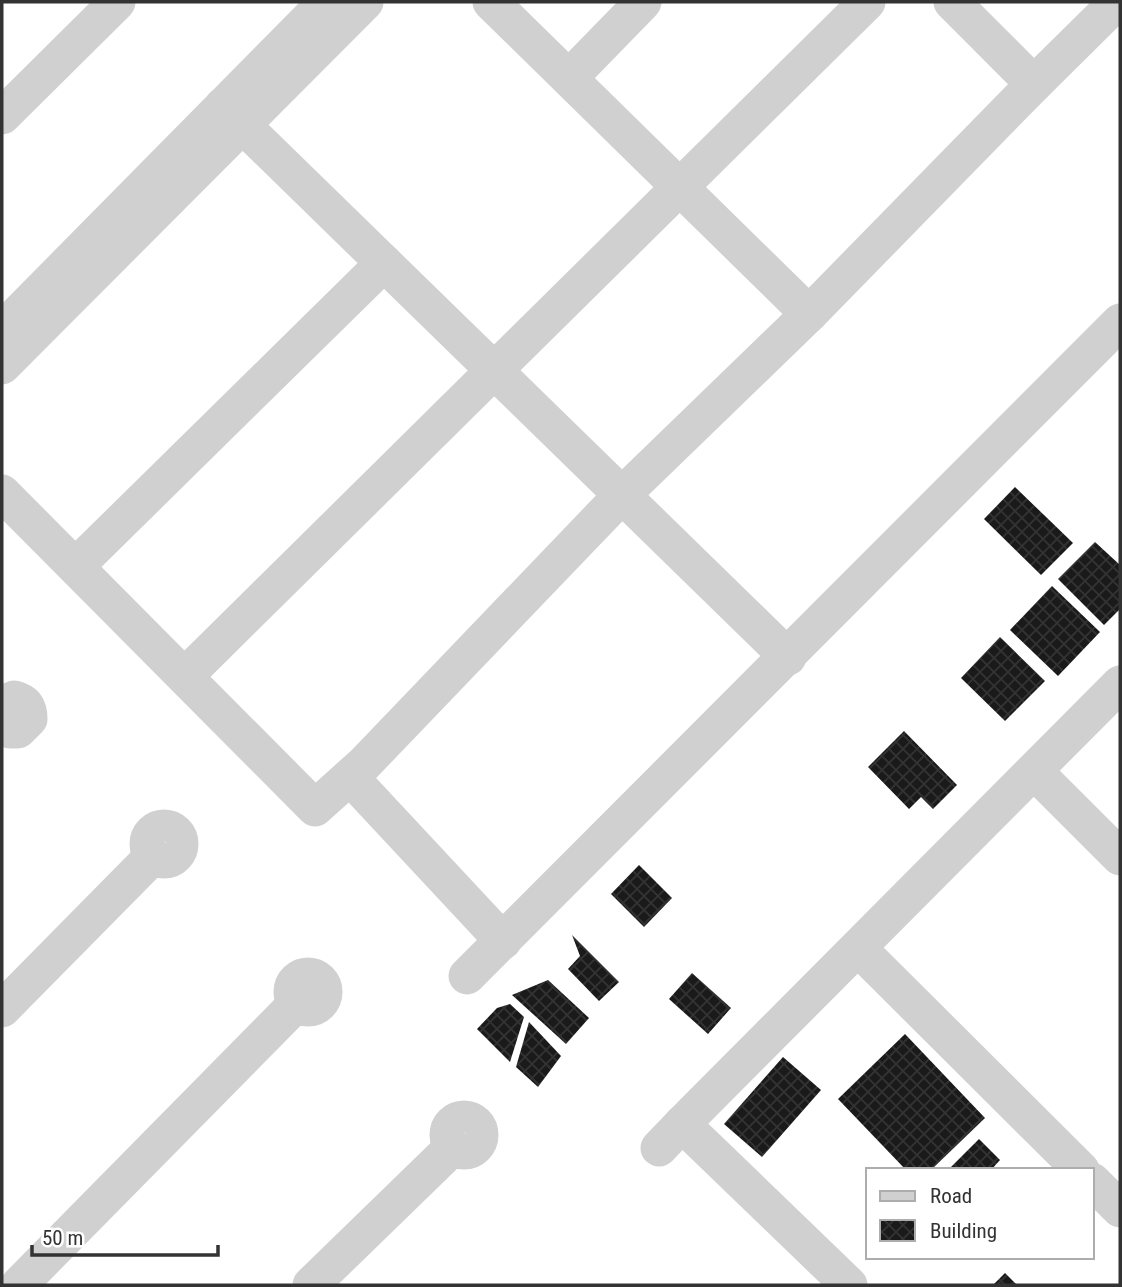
<svg xmlns="http://www.w3.org/2000/svg" width="1122" height="1287" viewBox="0 0 1122 1287" font-family="'Roboto Condensed',sans-serif">
<style>
.building{fill:url(#building-cross-hatch)}
.lines{fill:none;stroke-linecap:round;stroke-linejoin:round}
.minor{stroke:#d0d0d0;stroke-width:37}
</style>
<defs>
<pattern id="building-cross-hatch" width="8" height="8" patternUnits="userSpaceOnUse" patternTransform="scale(1.75)"><rect width="8" height="8" fill="#1a1a1a"/><path d="M0 0l8 8M0 8l8-8" fill="none" stroke="#333"/></pattern>
</defs>
<rect width="100%" height="100%" fill="#fff"/>
<g class="building">
<path d="M1015,487L1073,543L1041,575L984,519Z"/>
<path d="M1095,542L1120,565V609L1104,625L1058,579Z"/>
<path d="M1052,586L1100,632L1058,676L1010,630Z"/>
<path d="M1000,637L1045,681L1005,721L961,678Z"/>
<path d="M904,731L957,785L933,809L921,797L909,809L868,767Z"/>
<path d="M639,865L672,898L644,927L611,894Z"/>
<path d="M572,935L619,982L599,1001L568,969L580,956Z"/>
<path d="M692,973L731,1008L708,1034L669,999Z"/>
<path d="M548,980L589,1018L566,1044L512,995Z"/>
<path d="M510,1004L524,1017L510,1062L477,1029L497,1008Z"/>
<path d="M529,1022L561,1056L538,1087L516,1067Z"/>
<path d="M905,1034L985,1118L931,1170H906L838,1099Z"/>
<path d="M783,1057L821,1090L762,1157L724,1124Z"/>
<path d="M979,1139L1000,1160L991,1170H948Z"/>
<path d="M1005,1273L1017,1285H993Z"/>
</g>
<g class="lines">
<g class="minor">
<path d="M491,2L809,314"/>
<path d="M952,2L1034,84L1117,2"/>
<path d="M569,78L643,2"/>
<path d="M223,106L788,657"/>
<path d="M2,116L117,2"/>
<path d="M2,330L326,2"/>
<path d="M2,366L365,2"/>
<path d="M2,493L315,808L364,764L622,495L809,314L1034,84"/>
<path d="M76,566L384,263"/>
<path d="M185,676L867,2"/>
<path d="M2,705L14,699C26,702 29,708 29,719L18,730H10L2,725"/>
<path d="M1034,771L1120,857"/>
<path d="M350,777L503,941"/>
<circle cx="164" cy="844" r="16"/>
<path d="M858,948L1081,1170"/>
<path d="M467,976L1120,322"/>
<circle cx="308" cy="992" r="16"/>
<path d="M2,1009L153,856"/>
<circle cx="464" cy="1135" r="16"/>
<path d="M659,1148L682,1124"/>
<path d="M1092,1181L1120,1209"/>
<path d="M19,1285L297,1003"/>
<path d="M311,1285L453,1147"/>
<path d="M849,1285L682,1124L1120,684"/>
</g>
</g>
<rect width="1122" height="1287" fill="none" stroke="#333333" stroke-width="7"/>
<rect x="866" y="1168" width="228" height="91" fill="#ffffff" stroke="#adadad" stroke-width="2"/>
<rect x="880" y="1191" width="35" height="10" fill="#d0d0d0" stroke="#adadad" stroke-width="2"/>
<text x="930" y="1203" font-size="21" fill="#333333">Road</text>
<rect x="880" y="1220" width="35" height="21" fill="url(#building-cross-hatch)" stroke="#adadad" stroke-width="2"/>
<text x="930" y="1238" font-size="21" fill="#333333">Building</text>
<path d="M32 1245v10h186v-10" fill="none" stroke="#333333" stroke-width="3.5"/>
<text x="42" y="1245" font-size="21" fill="#333333" stroke="#ffffff" stroke-width="5" paint-order="stroke">50 m</text>
</svg>
